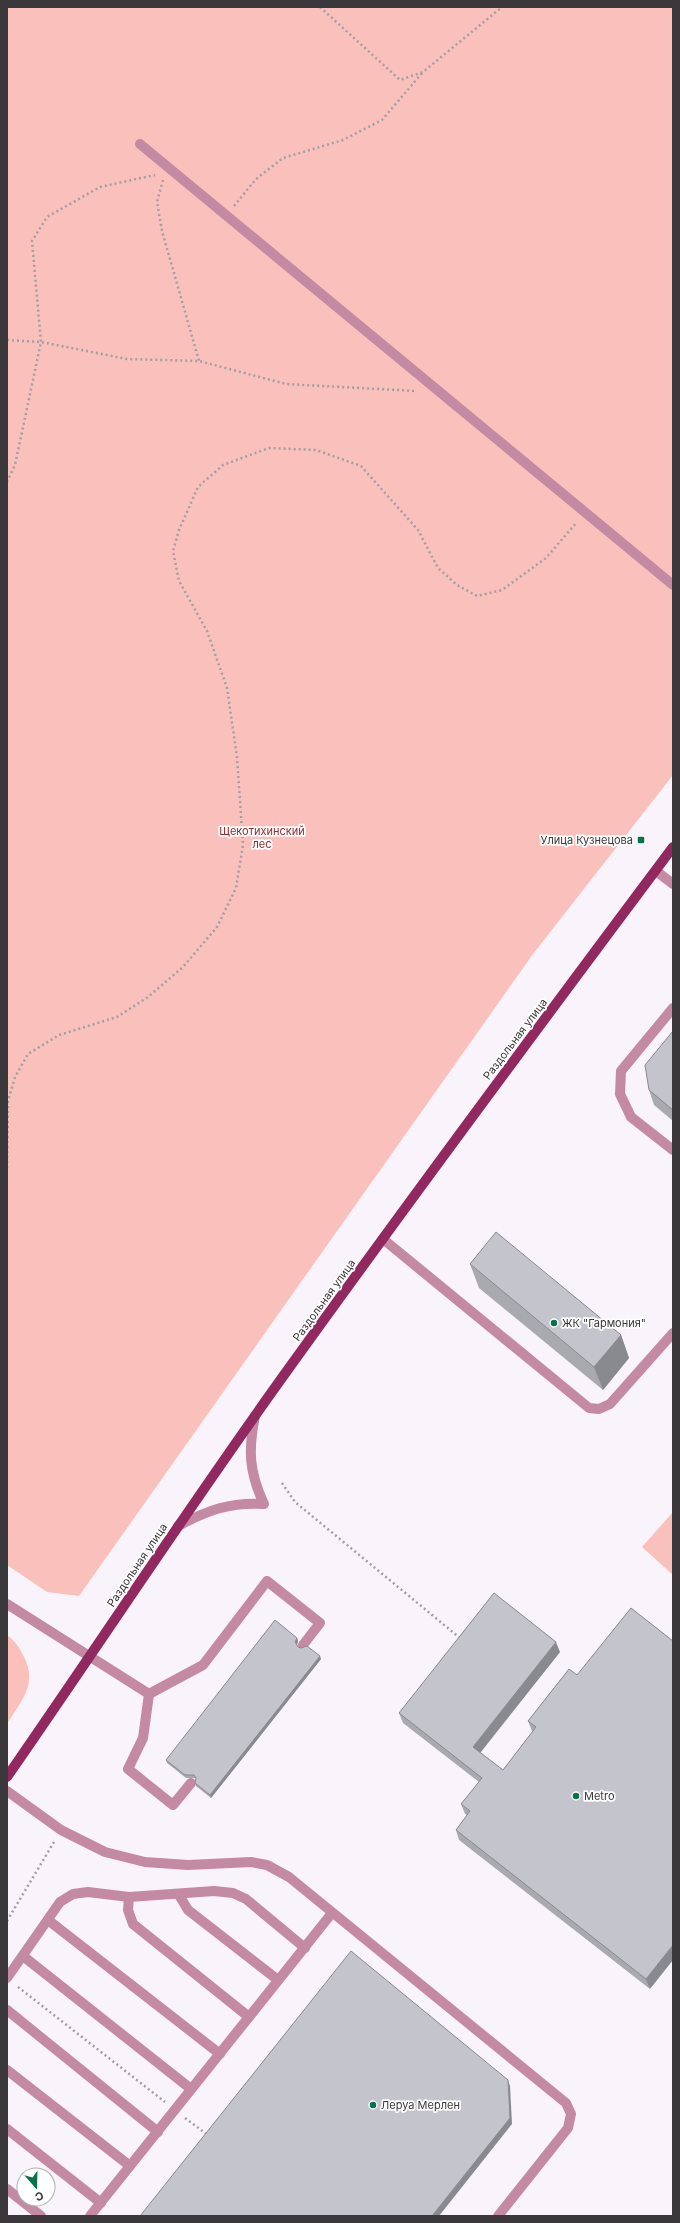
<svg xmlns="http://www.w3.org/2000/svg" width="680" height="2223" viewBox="0 0 680 2223" font-family="Inter,sans-serif">
<style>
.green{fill:#fac1bc}
.lines{fill:none;stroke-linecap:round;stroke-linejoin:round}
.path{stroke:#a29ea3;stroke-width:2.5;stroke-dasharray:2 3;stroke-linecap:butt}
.minor{stroke:#c58aa3;stroke-width:10}
.major{stroke:#912960;stroke-width:10}
.wall{fill:#a9a9b0}
.shaded-wall{fill:#898990}
.building{fill:#c4c4cd;stroke:#898990}
.poi-dot{fill:#08724b;stroke:#fff;stroke-width:1.5}
.labels{text-anchor:middle;stroke-width:3.5;stroke-linejoin:round;paint-order:stroke}
.park-label{font-size:11px;fill:#972a2c;stroke:#fff}
.poi-label{font-size:11px;fill:#3b383b;stroke:#fff;text-anchor:start}
.street-label{font-size:11px;fill:#3b383b;stroke:#fff}
</style>
<rect width="100%" height="100%" fill="#f9f3fb"/>
<g class="green">
<path d="M7,7H673V775L533,954L79,1596L47,1592L7,1565Z"/>
<path d="M673,1512V1575L642,1547Z"/>
<path d="M7,1635C16,1642 19,1647 24,1657C38,1684 21,1701 7,1724Z"/>
</g>
<g class="lines">
<g class="path">
<path d="M320,7L400,80L423,72L502,7"/>
<path d="M163,180L157,202L162,231L199,361"/>
<path d="M234,206L256,179L283,158L343,140L382,120L423,72"/>
<path d="M7,340L41,342L127,359L199,361L286,384L416,391"/>
<path d="M7,482L15,465L41,342L32,241L47,217L100,187L155,175"/>
<path d="M7,1168L8,1101L15,1077L28,1054L59,1035L117,1017L148,997L183,967L217,927L236,888L243,845L237,757L227,688L207,631L179,581L173,551L179,530L198,487L223,465L269,448L316,450L361,466L418,530L438,568L457,585L477,596L502,590L546,558L577,522"/>
<path d="M282,1483L295,1502L460,1638"/>
<path d="M7,1921L54,1842"/>
<path d="M18,1987L165,2102"/>
<path d="M185,2118L208,2135"/>
</g>
<g class="minor">
<path d="M140,144L673,585"/>
<path d="M656,871L673,884"/>
<path d="M673,1008L621,1071L620,1094L631,1117L673,1150"/>
<path d="M383,1239L589,1408L599,1409L610,1404L673,1333"/>
<path d="M178,1526C208,1510 230,1502 264,1504C249,1472 248,1450 255,1416"/>
<path d="M7,1604L149,1694"/>
<path d="M149,1694L203,1665L267,1581L320,1623L303,1645"/>
<path d="M149,1694L143,1738L128,1769L173,1805L191,1783"/>
<path d="M7,1791L61,1830L105,1852L145,1862L188,1865L251,1862L267,1865L289,1877L566,2103L571,2114L568,2128L498,2216"/>
<path d="M179,1895L188,1910L278,1980"/>
<path d="M129,1897L128,1910L133,1924L249,2017"/>
<path d="M48,1920L220,2054"/>
<path d="M23,1956L191,2089"/>
<path d="M7,1978L60,1902L73,1894L88,1892L129,1897L214,1891L233,1893L246,1899L305,1948"/>
<path d="M7,2010L158,2132"/>
<path d="M7,2070L130,2166"/>
<path d="M7,2129L101,2203"/>
<path d="M7,2189L41,2216"/>
<path d="M90,2216L332,1913"/>
</g>
<path class="major" d="M7,1777C100,1643 189,1507 284,1375C412,1197 542,1022 673,847"/>
</g>
<g class="wall">
<path d="M673,1031V1121L654,1105L649,1090Z"/>
<path d="M470,1264L621,1335L629,1358L603,1390L479,1288Z"/>
<path d="M297,1638L298,1641L297,1644L298,1647L321,1659L211,1798L196,1786L195,1783L196,1779L195,1778H186L167,1763L166,1760Z"/>
<path d="M560,1652L480,1752L503,1770L533,1731H532L528,1721L569,1669L650,1989L459,1840L456,1830L467,1815L465,1814L461,1804L479,1782L403,1723L399,1713Z"/>
</g>
<g class="shaded-wall">
<path d="M621,1335L629,1358L603,1390L594,1367Z"/>
<path d="M297,1638L298,1641L297,1645L295,1642Z"/>
<path d="M556,1642L560,1652L477,1757L473,1747Z"/>
<path d="M320,1656L321,1659L211,1798L210,1795Z"/>
<path d="M673,1945V1960L650,1989L646,1979Z"/>
<path d="M508,2080L510,2086L512,2124L439,2216H432Z"/>
</g>
<g class="building">
<path d="M673,1031V1110L649,1090L645,1065Z"/>
<path d="M496,1232L621,1335L594,1367L470,1264Z"/>
<path d="M494,1593L556,1642L473,1747L503,1770L536,1727L528,1721L569,1669L577,1675L631,1608L673,1641V1945L646,1979L456,1830L470,1811L461,1804L482,1778L399,1713Z"/>
<path d="M275,1620L297,1638L295,1642L298,1647L301,1648L307,1646L320,1656L210,1795L195,1783L196,1778L194,1775H185L166,1760Z"/>
<path d="M351,1951L508,2080L510,2118L432,2216H140Z"/>
</g>
<g class="poi-dot">
<rect x="637" y="836" width="8" height="8" rx="2"/>
<circle cx="554" cy="1323" r="4"/>
<circle cx="576" cy="1796" r="4"/>
<circle cx="373" cy="2105" r="4"/>
</g>
<g class="labels">
<g class="park-label">
<text x="262" y="835">Щекотихинский<tspan x="262" dy="13">лес</tspan></text>
</g>
<g class="poi-label">
<text x="633" y="844" text-anchor="end">Улица Кузнецова</text>
<text x="562" y="1327">ЖК "Гармония"</text>
<text x="584" y="1800">Metro</text>
<text x="381" y="2109">Леруа Мерлен</text>
</g>
<g class="street-label">
<text transform="translate(515 1039) rotate(-53)" y="4">Раздольная улица</text>
<text transform="translate(324 1300) rotate(-54)" y="4">Раздольная улица</text>
<text transform="translate(137 1565) rotate(-56)" y="4">Раздольная улица</text>
</g>
</g>
<rect width="680" height="2223" fill="none" stroke="#3b383b" stroke-width="16"/>
<g transform="translate(36 2187) rotate(160)"><circle r="19" fill="#ffffff" stroke="#b1afb1"/>
<path d="M0-3L7 15L0 10L-7 15Z" fill="#08724b"/>
<text y="-6" font-size="11" font-weight="bold" text-anchor="middle" fill="#3b383b">С</text>
</g>
</svg>
